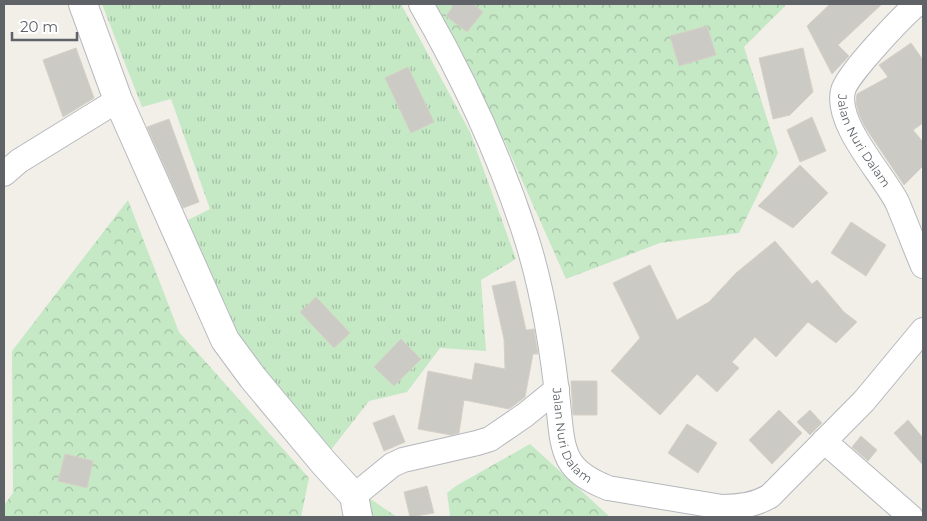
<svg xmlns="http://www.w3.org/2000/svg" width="927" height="521" viewBox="0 0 927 521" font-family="Montserrat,sans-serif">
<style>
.grass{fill:url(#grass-tufts)}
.forest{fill:url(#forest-crowns)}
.building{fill:#cccac5;stroke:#d6d1c6}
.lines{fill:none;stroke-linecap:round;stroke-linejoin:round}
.street-casing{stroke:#b5b8bc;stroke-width:26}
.secondary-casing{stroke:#b6babf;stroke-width:30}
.street{stroke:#fff;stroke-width:24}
.secondary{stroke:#fff;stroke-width:28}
.labels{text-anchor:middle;stroke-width:4.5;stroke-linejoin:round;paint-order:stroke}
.street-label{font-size:12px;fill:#5f6368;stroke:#fff}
</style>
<defs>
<pattern id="grass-tufts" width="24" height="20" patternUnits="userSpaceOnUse" patternTransform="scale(1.25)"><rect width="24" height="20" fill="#c5e8c5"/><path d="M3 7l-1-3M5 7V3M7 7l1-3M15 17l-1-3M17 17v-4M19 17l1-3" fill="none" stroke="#a3c0a4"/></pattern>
<pattern id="forest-crowns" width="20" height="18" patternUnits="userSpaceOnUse" patternTransform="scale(1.25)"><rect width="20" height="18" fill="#c5e8c5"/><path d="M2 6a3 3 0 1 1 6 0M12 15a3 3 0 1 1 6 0" fill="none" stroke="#a3c0a4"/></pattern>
</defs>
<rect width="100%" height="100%" fill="#f1efe8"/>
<path class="grass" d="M102,4H401L470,132L516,259L481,280L486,351L440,348L407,392L369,401L330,451L237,337L184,222L210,209L171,99L142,107Z"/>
<g class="forest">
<path d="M432,4H783L785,6L744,47L778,153L739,233L660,243L566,279L505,142Z"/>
<path d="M128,200L179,332L309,478L301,517H4V505L13,493L12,351Z"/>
<path d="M530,444L610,517H449L450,515L447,493L456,486Z"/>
<path d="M369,498L397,517H371Z"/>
</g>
<g class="building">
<path d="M455,4H473L483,12L467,32L446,16Z"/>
<path d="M830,4H882L838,45L849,56L832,74L807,26Z"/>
<path d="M707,26L716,55L679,66L670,36Z"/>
<path d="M911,43L923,60V123L913,130L923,142V166L904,185L865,127L859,114L856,103L857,94L888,77L879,65Z"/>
<path d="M76,48L94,98L63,117L43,60Z"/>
<path d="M803,48L813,92L790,115L773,119L759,58Z"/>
<path d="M408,67L434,122L411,133L385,78Z"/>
<path d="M812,117L826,151L800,162L787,130Z"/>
<path d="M169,119L199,202L183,208L147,127Z"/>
<path d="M800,165L828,193L793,228L758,206Z"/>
<path d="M851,222L886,245L866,276L831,253Z"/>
<path d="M775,241L812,284L817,280L844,312L857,322L836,343L808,322L776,357L755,337L732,362L739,368L717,392L697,374L660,415L611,371L640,338L613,283L650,265L677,320L709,302L736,273Z"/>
<path d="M515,281L526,330L534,329L538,354H533L525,397L509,409L464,400L459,433L451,435L418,429L428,371L472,380L475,363L505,369L504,339L492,286Z"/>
<path d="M316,297L350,333L334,348L300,312Z"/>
<path d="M401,339L421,359L394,386L374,367Z"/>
<path d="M571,381H597V415H573Z"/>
<path d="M779,410L802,433L772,464L749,440Z"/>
<path d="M810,410L822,423L810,435L797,422Z"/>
<path d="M394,415L405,442L384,451L373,423Z"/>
<path d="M908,420L923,438V465L894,433Z"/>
<path d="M687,424L717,443L698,473L668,453Z"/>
<path d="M861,436L877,450L868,461L852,447Z"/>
<path d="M65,454L93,461L87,488L58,481Z"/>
<path d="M427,486L434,513L410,517L404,492Z"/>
</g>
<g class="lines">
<defs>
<g id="street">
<path id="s1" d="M421,4C463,77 499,154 525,234C544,292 553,352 559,412C563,454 565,471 608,488L722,507C740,507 755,505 770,496L864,401L923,330"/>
<path id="s2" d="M917,4C903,16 846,75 843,91C835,124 882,173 897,202C906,223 914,245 923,266"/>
<path d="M4,174L19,161L118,100"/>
<path d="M824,441L911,517"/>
<path d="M354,496L392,465L403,460L477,443L490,439L525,415L557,389"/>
</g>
<path id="secondary" d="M83,4L118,100L225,340L253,378L323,462L354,496L358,517"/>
</defs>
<use href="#street" class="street-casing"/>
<use href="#secondary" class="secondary-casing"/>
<use href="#street" class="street"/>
<use href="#secondary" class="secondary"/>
</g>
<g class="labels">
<g class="street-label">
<text dy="4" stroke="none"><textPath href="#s2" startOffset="170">Jalan Nuri Dalam</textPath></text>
<text dy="4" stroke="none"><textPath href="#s1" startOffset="462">Jalan Nuri Dalam</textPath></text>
</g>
</g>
<rect width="927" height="521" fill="none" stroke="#5f6368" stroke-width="10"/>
<path d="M12 32v8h65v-8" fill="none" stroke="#5f6368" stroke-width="2.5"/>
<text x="20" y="32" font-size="15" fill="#5f6368" stroke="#ffffff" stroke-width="4" paint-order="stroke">20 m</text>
</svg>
